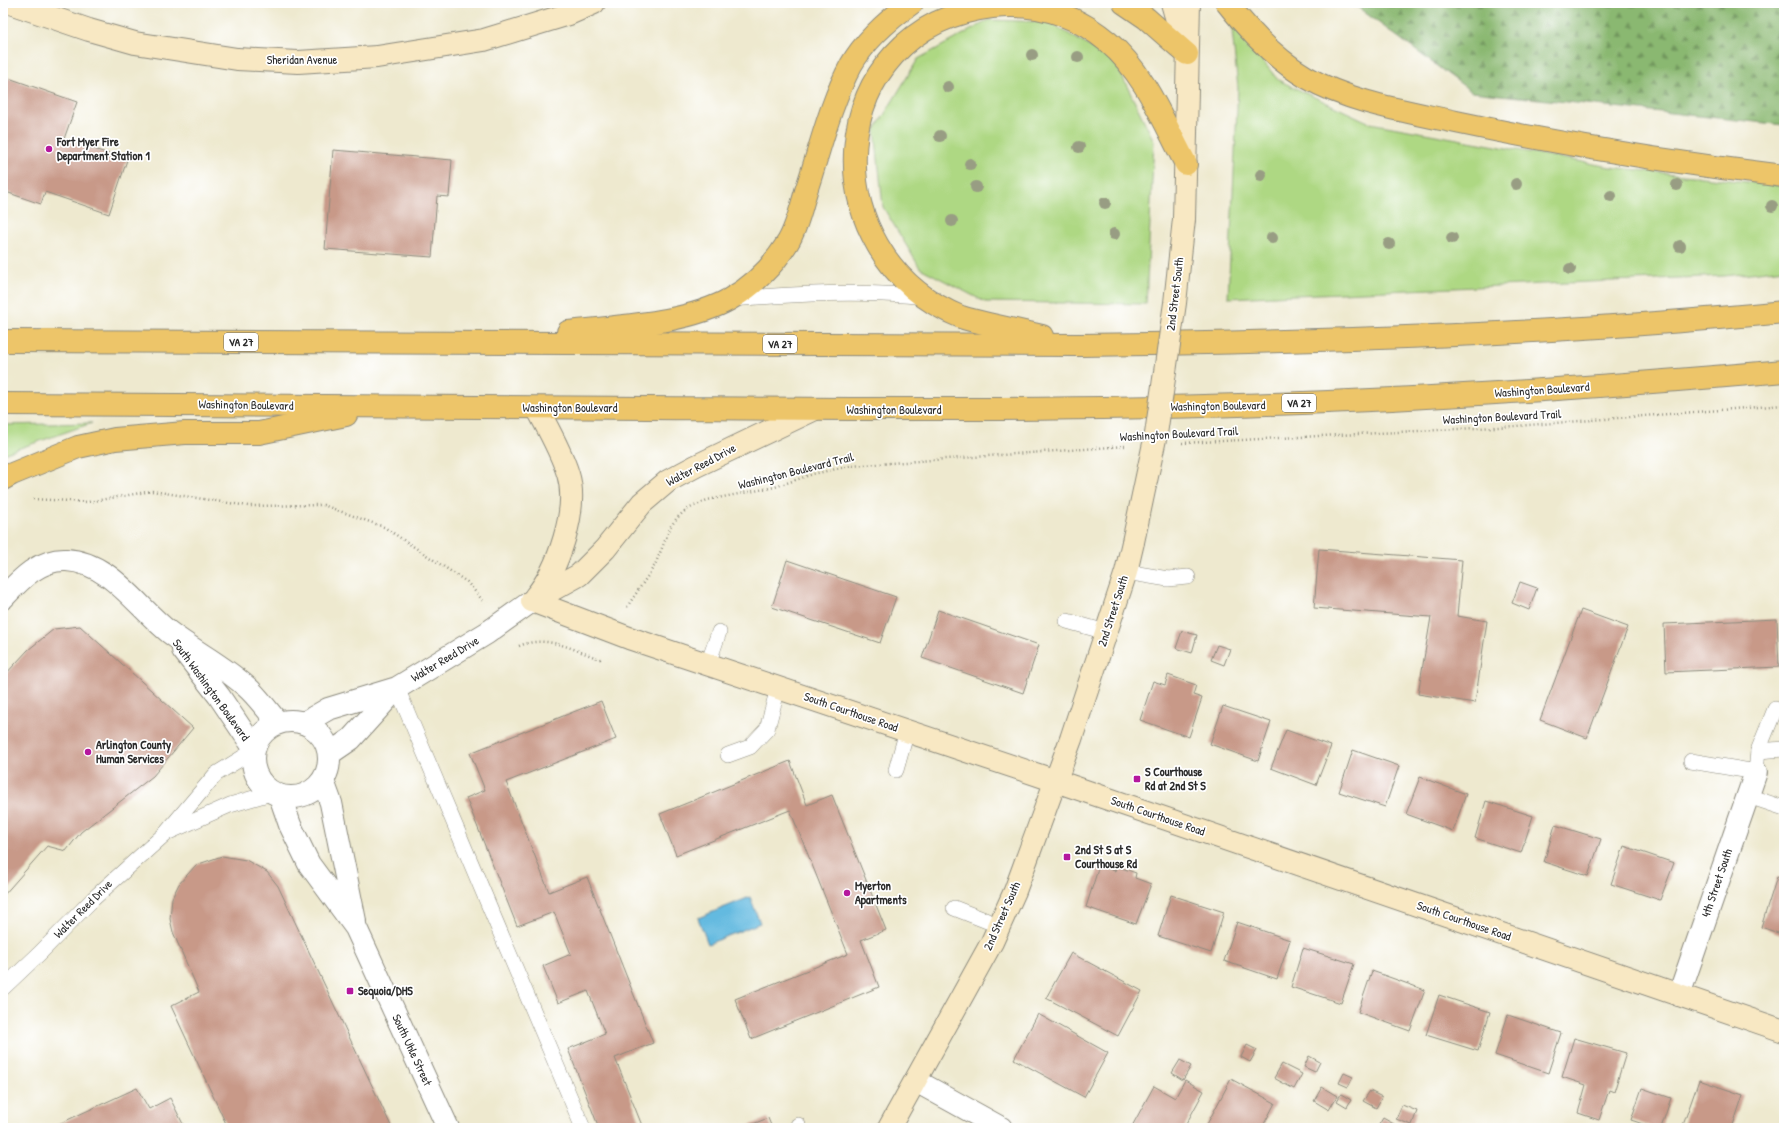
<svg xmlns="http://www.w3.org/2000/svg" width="1787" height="1131" viewBox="0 0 1787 1131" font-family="'Patrick Hand',sans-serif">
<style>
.grass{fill:#aed883;stroke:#6c8257}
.forest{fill:url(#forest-firs);stroke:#5a724e}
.water{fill:#63bae0;stroke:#477286}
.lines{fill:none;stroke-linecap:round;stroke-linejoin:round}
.stream{stroke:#63bae0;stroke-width:9}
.building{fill:#c89988}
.lane-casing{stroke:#8c8a7d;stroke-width:16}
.street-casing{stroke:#8c8a7d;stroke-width:24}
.secondary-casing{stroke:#8c8a7d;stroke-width:24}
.highway-casing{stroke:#8c8a7d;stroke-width:24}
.path{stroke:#8c8a7d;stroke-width:2.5;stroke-dasharray:1 3;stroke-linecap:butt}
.lane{stroke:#fff;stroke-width:15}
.street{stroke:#fff;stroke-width:22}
.secondary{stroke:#f8e8c3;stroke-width:22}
.highway{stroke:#edc569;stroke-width:22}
.secondary-bridge-casing{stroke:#8c8a7d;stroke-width:24;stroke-linecap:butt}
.secondary-bridge{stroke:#f8e8c3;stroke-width:22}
.tree{fill:#989d83}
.poi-dot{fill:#b5179e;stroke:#fff;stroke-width:1.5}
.labels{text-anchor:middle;stroke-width:3.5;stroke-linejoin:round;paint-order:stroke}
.shield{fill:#fff;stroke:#6b6b6b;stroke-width:1}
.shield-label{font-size:11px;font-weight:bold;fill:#2b2b2b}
.street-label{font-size:12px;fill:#2b2b2b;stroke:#fff}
.poi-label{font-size:12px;font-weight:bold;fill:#2b2b2b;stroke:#fff;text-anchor:start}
</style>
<defs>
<pattern id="forest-firs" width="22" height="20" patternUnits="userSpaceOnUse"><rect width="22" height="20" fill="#8ab871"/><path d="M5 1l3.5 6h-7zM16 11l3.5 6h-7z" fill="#71965d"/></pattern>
</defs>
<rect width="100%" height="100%" fill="#fff"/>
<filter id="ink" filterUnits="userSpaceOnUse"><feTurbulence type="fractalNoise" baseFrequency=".025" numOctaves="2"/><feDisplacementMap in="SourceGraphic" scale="8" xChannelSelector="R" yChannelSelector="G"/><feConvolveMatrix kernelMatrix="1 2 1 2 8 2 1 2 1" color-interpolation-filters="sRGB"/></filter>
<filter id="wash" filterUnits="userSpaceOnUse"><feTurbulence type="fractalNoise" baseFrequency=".012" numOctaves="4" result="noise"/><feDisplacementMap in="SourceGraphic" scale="16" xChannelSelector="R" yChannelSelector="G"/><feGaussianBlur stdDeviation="0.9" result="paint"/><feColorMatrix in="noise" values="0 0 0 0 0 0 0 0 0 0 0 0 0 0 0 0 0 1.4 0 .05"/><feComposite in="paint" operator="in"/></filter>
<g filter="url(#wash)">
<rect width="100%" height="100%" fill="#eee9cf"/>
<g class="grass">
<path d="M989,20L1049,22L1115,62L1154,141L1146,304L985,302L920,268L883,207L875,130L918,59Z"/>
<path d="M1231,21L1278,80L1370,123L1610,167L1784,186V269L1724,276L1228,298L1238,88Z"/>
<path d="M92,423L3,454V425Z"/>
</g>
<path class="forest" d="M1352,3H1784V125L1472,92Z"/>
<path class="water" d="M750,897L760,923L708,944L698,918Z"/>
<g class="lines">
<path class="stream" d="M1774,3L1784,5"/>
</g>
<g id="blocks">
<g class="building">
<path d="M3,76L77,102L64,139L127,160L109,214L45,192L41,204L3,191Z"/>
<path d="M333,150L452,160L449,197L437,196L432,257L325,249Z"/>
<path d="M1319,549L1462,560L1457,616L1487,621L1475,703L1418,694L1431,617L1314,608Z"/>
<path d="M787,560L896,597L880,643L772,607Z"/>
<path d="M1520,582L1537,588L1529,610L1512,603Z"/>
<path d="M938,610L1039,645L1023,693L922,658Z"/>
<path d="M1581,610L1628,627L1587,738L1540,720Z"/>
<path d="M1777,619L1779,667L1666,672L1664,624Z"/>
<path d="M80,626L193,728L153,776L81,832L66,851L47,846L3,896V677L28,650L54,629Z"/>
<path d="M1182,631L1197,635L1192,653L1176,648Z"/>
<path d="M1217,645L1230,649L1224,665L1211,660Z"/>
<path d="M1168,675L1196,685L1193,695L1202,698L1189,737L1140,720L1153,681L1165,685Z"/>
<path d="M601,701L616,739L506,782L549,892L587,877L653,1043L615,1058L643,1128H599L568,1049L605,1034L588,991L558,1003L543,966L571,954L554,912L517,926L466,798L485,790L470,753Z"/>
<path d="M1223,706L1271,722L1258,761L1210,744Z"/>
<path d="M1286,730L1331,746L1316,785L1271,768Z"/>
<path d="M1353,750L1399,766L1385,807L1339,792Z"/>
<path d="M790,761L807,805L832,795L886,930L861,940L879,987L751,1039L735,999L848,954L790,810L676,855L660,814Z"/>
<path d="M1420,777L1466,794L1453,831L1406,814Z"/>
<path d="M1486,801L1533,816L1521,853L1475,838Z"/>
<path d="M1555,825L1601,839L1588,876L1544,862Z"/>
<path d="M1624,846L1674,863L1660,900L1611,884Z"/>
<path d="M222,856L246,860L267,872L278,886L392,1128H228L171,1006L199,992L173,932L170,919L172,898L179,884L196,865Z"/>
<path d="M1099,866L1115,871L1116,866L1136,873L1135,878L1151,884L1136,924L1086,907Z"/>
<path d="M1777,877L1784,879V935L1761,927Z"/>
<path d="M1171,895L1224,912L1211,953L1158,936Z"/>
<path d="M1237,922L1290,940L1277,979L1224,961Z"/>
<path d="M1303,948L1354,964L1341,1003L1291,987Z"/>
<path d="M1071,953L1142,991L1118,1036L1046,998Z"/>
<path d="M1372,971L1425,990L1410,1031L1358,1012Z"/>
<path d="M1439,995L1490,1012L1478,1051L1426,1035Z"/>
<path d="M1038,1014L1108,1053L1084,1097L1014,1059Z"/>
<path d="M1508,1015L1561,1033L1548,1073L1495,1055Z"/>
<path d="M1574,1038L1626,1053L1614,1092L1609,1090L1599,1120L1578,1113L1586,1085L1562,1077Z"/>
<path d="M1247,1045L1257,1050L1250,1062L1241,1057Z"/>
<path d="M1309,1056L1320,1062L1315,1072L1304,1067Z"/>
<path d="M1180,1060L1191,1066L1183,1080L1172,1073Z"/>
<path d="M1282,1064L1302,1074L1294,1089L1274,1078Z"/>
<path d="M1344,1073L1353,1077L1348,1087L1339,1083Z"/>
<path d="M1231,1079L1275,1103L1262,1128H1205Z"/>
<path d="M1185,1080L1204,1091L1184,1128H1131L1154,1086L1175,1098Z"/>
<path d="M1699,1080L1743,1095L1732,1128H1682Z"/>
<path d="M1322,1087L1337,1096L1329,1110L1314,1101Z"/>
<path d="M137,1088L149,1109L170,1098L185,1128H50Z"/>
<path d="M1642,1088L1671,1098L1661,1128H1655L1631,1120Z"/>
<path d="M1370,1091L1382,1097L1376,1108L1363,1101Z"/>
<path d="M1341,1094L1351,1100L1347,1107L1337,1101Z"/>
<path d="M1402,1105L1417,1111L1412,1125L1396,1119Z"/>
<path d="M768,1118L772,1128H743Z"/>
<path d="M1383,1118L1401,1128H1377Z"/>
</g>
</g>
</g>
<g filter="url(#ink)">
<use href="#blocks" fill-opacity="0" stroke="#8c8a7d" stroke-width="1"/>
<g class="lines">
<defs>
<g id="lane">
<path d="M732,299C796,294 861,290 925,297"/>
<path d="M1126,572L1168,579L1188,577"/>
<path d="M1067,621L1106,632"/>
<path d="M708,664L719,632"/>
<path d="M397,688L583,1128"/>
<path d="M1758,751L1784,749"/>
<path d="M728,755L750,747L767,729L778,688"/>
<path d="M1691,761L1756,772L1758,751L1775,709"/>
<path d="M896,770L907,731"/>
<path d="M1748,796L1784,808"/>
<path d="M169,832L230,805L271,793"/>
<path d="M954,908L1000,926"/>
<path d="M3,988L40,953L93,899L166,833L216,774L253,751"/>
<path d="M798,1128V1125"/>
</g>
<g id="street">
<path d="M3,598C20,580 39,559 66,560C110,562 137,607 169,632C195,652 226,667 250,690C260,700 269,712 278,723"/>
<path d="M183,650L219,696L254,748"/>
<circle cx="291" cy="759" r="38"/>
<path d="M304,723L328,709L397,688L487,633L532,601"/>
<path d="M329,754L351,739L396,689"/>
<path d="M323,781L331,803L355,921"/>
<path d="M280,796L290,825L309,864L356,928L448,1128"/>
<path d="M1679,995L1756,772"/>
<path d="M916,1081L1001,1128"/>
</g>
<g id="secondary">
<path d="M10,3L89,30L135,43L237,59L298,62L377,57L484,40L569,14L594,3"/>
<path d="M1172,3L1182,38"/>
<path d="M1184,219L1189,3"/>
<path d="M535,597C558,570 579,509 568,474C561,451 548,429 537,408"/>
<path d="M532,601L629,638L1056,781L1784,1031"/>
<path d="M532,601L579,575L605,549L642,503L668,481L696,466L813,410"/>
<path d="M889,1128L992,942L1015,891L1071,739L1126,572L1133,542"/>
</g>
<g id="highway">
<path d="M1124,3L1146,18L1187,54"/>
<path d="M1227,3C1249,31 1275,59 1306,77C1351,103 1406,111 1456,122C1564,145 1674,163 1784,176"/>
<path d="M568,332C617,326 686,324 730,299C753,286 774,265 788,242C797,227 801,208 806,191C820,149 830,104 851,65C866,39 888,20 912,3"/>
<path d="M1042,336C1024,332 1006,328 988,324C979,322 970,320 961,317C809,255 821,27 992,7C1036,2 1075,14 1108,42C1145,73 1164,123 1186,164"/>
<path d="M3,341L1080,345C1315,342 1550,335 1784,312"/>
<path d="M3,404C218,405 433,406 648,408C845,409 1042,411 1239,405C1421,400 1603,387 1784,371"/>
<path d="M3,479L12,474L78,447L115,439L185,433H259L346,415"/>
</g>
</defs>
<use href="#lane" class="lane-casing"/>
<use href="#street" class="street-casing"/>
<use href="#secondary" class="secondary-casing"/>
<use href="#highway" class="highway-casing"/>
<g class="path">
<path d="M1182,443L1516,426L1784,405"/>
<path d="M33,499L88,502L152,491L248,506L323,505L384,527L467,582L484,602"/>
<path d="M627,607L655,565L671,526L677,518L686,510L707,500L775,487L813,474L850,466L1125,446"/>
<path d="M519,646C548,634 573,650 600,659L602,656"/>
</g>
<use href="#lane" class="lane"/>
<use href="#street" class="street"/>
<use href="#secondary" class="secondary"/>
<use href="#highway" class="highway"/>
<defs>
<path id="secondary-bridge" d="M1133,542L1156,434L1175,303L1184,219"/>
</defs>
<use href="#secondary-bridge" class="secondary-bridge-casing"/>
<use href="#secondary-bridge" class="secondary-bridge"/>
</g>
<g class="tree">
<circle cx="1032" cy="55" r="6"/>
<circle cx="1078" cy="57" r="6"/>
<circle cx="948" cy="87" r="6"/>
<circle cx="940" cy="136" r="6"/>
<circle cx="1079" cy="147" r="6"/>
<circle cx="970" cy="164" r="6"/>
<circle cx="1261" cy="175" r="6"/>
<circle cx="1516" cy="184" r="6"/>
<circle cx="1677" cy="185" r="6"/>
<circle cx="976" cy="187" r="6"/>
<circle cx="1611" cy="196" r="6"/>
<circle cx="1105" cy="203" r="6"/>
<circle cx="1772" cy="206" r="6"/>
<circle cx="952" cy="221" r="6"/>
<circle cx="1114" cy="234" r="6"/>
<circle cx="1272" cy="238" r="6"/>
<circle cx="1452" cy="238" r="6"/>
<circle cx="1389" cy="244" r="6"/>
<circle cx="1680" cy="246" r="6"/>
<circle cx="1570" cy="269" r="6"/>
</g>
</g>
<g class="poi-dot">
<circle cx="49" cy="149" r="4"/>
<circle cx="88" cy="752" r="4"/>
<rect x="1133" y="775" width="8" height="8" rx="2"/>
<rect x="1063" y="853" width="8" height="8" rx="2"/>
<circle cx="847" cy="893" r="4"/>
<rect x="346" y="987" width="8" height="8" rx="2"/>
</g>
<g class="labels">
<g class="shield">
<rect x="224" y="333" width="34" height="18" rx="3"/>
<rect x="763" y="335" width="34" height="18" rx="3"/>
<rect x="1282" y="394" width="34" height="18" rx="3"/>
</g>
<g class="shield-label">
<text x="241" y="346">VA 27</text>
<text x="780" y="348">VA 27</text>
<text x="1299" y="407">VA 27</text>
</g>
<g class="street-label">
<text x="302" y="64">Sheridan Avenue</text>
<text transform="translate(1175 294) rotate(-83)" y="4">2nd Street South</text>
<text transform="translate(1542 390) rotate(-4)" y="4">Washington Boulevard</text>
<text transform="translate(246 405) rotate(1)" y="4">Washington Boulevard</text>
<text transform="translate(1218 406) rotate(-1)" y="4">Washington Boulevard</text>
<text x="570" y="412">Washington Boulevard</text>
<text x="894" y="414">Washington Boulevard</text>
<text transform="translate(1502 417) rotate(-3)" y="4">Washington Boulevard Trail</text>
<text transform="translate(1179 434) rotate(-3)" y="4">Washington Boulevard Trail</text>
<text transform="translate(701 465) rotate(-28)" y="4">Walter Reed Drive</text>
<text transform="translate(796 471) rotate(-14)" y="4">Washington Boulevard Trail</text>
<text transform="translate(1113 611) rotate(-72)" y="4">2nd Street South</text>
<text transform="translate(445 659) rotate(-31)" y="4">Walter Reed Drive</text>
<text transform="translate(211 690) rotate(54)" y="4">South Washington Boulevard</text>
<text transform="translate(851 712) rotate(19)" y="4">South Courthouse Road</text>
<text transform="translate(1158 816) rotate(19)" y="4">South Courthouse Road</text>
<text transform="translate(1717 883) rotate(-71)" y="4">4th Street South</text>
<text transform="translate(83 909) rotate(-45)" y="4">Walter Reed Drive</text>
<text transform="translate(1002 916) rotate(-66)" y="4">2nd Street South</text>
<text transform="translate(1464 921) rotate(19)" y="4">South Courthouse Road</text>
<text transform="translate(412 1050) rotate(65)" y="4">South Uhle Street</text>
</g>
<g class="poi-label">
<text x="57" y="146">Fort Myer Fire<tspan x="57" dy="14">Department Station 1</tspan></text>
<text x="96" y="749">Arlington County<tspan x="96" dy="14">Human Services</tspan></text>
<text x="1145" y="776">S Courthouse<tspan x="1145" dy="14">Rd at 2nd St S</tspan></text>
<text x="1075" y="854">2nd St S at S<tspan x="1075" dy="14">Courthouse Rd</tspan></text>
<text x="855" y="890">Myerton<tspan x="855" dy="14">Apartments</tspan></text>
<text x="358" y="995">Sequoia/DHS</text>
</g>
</g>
<rect width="1787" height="1131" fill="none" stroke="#fff" stroke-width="16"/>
</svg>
